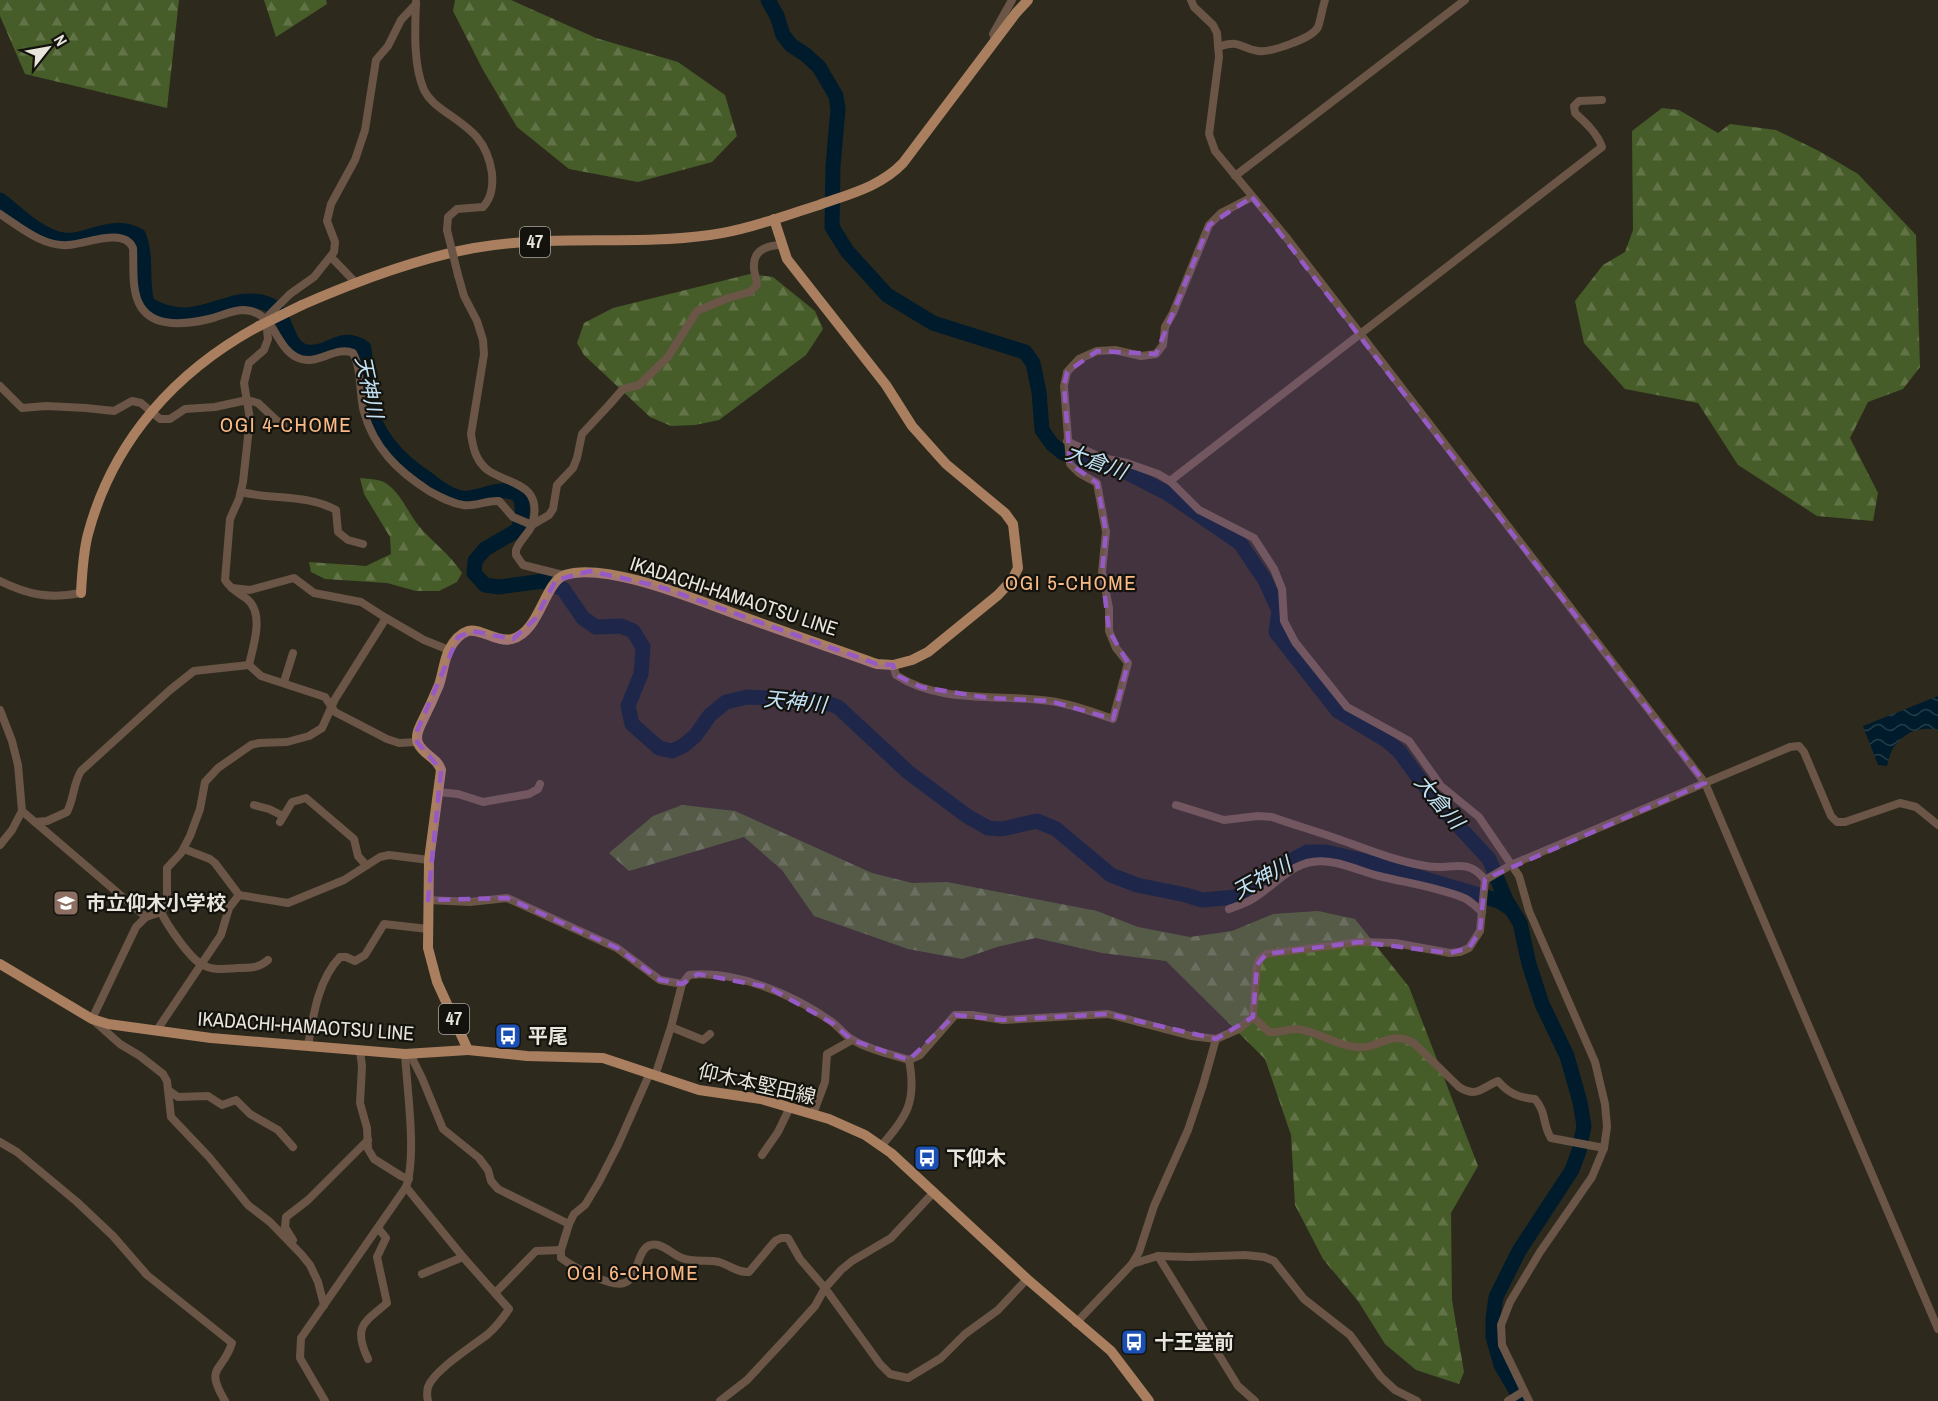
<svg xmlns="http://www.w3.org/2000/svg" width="1938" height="1401" viewBox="0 0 1938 1401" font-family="'Archivo Narrow','Noto Sans JP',sans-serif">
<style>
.forest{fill:url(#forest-firs)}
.water{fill:url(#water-waves)}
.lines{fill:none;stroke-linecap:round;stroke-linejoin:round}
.river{stroke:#001b2b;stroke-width:15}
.minor{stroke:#6a5546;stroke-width:8}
.major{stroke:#a97f60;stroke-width:10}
.minor-bridge{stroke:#6a5546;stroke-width:8}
.major-bridge{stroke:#a97f60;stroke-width:10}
.marked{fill:#965ac6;fill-opacity:0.2;stroke:#965ac6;stroke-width:4.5;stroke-dasharray:12 8;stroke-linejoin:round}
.labels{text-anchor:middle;stroke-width:4.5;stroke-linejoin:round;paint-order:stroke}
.shield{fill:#14120d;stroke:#a8a69e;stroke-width:1.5}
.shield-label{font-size:18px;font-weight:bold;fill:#e7e5dc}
.street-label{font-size:20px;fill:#e7e5dc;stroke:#14120d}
.poi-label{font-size:20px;font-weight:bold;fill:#e7e5dc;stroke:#14120d;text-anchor:start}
.water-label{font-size:21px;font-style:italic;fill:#c1e2f6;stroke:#14120d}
.neighbourhood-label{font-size:21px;letter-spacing:1.5px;fill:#faba87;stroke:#14120d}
</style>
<defs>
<pattern id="forest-firs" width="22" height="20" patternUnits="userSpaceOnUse" patternTransform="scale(1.5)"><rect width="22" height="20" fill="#465c29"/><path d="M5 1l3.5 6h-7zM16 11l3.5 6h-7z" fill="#617347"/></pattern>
<pattern id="water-waves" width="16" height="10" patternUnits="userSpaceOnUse" patternTransform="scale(1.5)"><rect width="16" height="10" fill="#001b2b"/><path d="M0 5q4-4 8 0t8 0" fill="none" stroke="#253c49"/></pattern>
</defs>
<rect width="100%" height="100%" fill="#2d2a1d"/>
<g class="forest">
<path d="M0,0H179L167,108L25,74L0,16Z"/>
<path d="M264,0H326L327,4L276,37Z"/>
<path d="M455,0H511L596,38L678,62L725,95L737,136L712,162L638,182L569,169L517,127L483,70L453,11Z"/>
<path d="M1662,108L1679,110L1718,133L1730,124L1776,130L1819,151L1858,174L1916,235L1920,367L1903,389L1868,402L1850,438L1878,493L1873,521L1817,516L1738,465L1698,403L1625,389L1584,343L1575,301L1603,265L1625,252L1633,230L1632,131Z"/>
<path d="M750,274L773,277L815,311L823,329L806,355L719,420L695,425L671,426L650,417L584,355L577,343L584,323L613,308Z"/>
<path d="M360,478C368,479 381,479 387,484C402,495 407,511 418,525C432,542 450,554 462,573L457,582L439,591H416L387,583L325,579L311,572L309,562L366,566L391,554L390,537L364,494Z"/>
<path d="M682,805L735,811L872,873L912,883L947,882L1097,911L1138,927L1190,937L1232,931L1273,914L1318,911L1355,919L1409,987L1478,1166L1451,1213L1452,1300L1464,1372L1459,1384L1416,1370L1385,1344L1358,1301L1323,1259L1295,1205L1291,1135L1265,1059L1166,961L1102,953L1036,938L997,947L962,959L908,949L814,916L782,870L744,837L629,871L609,853L653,816Z"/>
</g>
<path class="water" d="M1938,696V730C1921,726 1904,732 1894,747C1890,752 1889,760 1887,766L1878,765L1863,726Z"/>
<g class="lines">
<g class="river">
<path d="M768,0L777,16L783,35L791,45L806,55L819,67L836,96L838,109L833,166L832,227L847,251L887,295L933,323L1025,352L1033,363L1039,392L1042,430L1052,444L1063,453L1122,470L1167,493L1240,543L1265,580L1279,611L1276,632L1338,711L1386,740L1399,751L1438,804L1489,859L1506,900L1520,923L1529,964L1542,1004L1567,1056L1580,1102L1584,1126L1579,1151L1572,1170L1519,1251L1496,1297L1493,1318V1337L1501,1365L1522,1401"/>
<path d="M0,200C18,214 35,232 58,239C86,246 110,219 139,236C147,258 141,281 147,304C200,335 226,289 268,304C288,311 284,349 307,352C331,355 340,332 364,348C366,366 366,385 369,403C376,436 399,460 426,478C436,485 448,496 462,498C482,500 499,483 519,495C525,508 522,517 518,530L485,549L475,561L474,573L485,585L499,587L543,581L563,589L583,618L596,627L621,626L633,631L643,647L641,674L628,706L632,724L659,748L672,751L683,746L695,736L710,715L726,702L747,697L819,700L838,707L908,772L967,816L988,828L1002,829L1037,821L1056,829L1111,875L1137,885L1186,895L1202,900L1236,897L1283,865L1307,852H1326L1361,860L1499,901L1511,909"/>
</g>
<g class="minor">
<path d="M1191,0L1194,7L1213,25L1217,33L1219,57L1209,134L1215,151L1286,237L1705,783L1938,1329"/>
<path d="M416,2C415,29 413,65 424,90C429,100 437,106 447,113C472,130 487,141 492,173C493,186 492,197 483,207L457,209L448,217L447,230"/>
<path d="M996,40L993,34L1012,0"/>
<path d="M1218,47C1241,39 1239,48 1258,51C1270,53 1313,38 1318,27C1321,19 1322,9 1325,0"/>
<path d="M1235,176L1465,0"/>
<path d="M0,214C20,227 43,247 68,245C86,244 124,227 133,248C134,266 131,292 141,307C155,329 188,324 209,319C221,316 232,310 244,310C274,311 275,346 296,357C317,368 334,345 353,353C362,369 359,394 364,412C374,448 398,471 429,491C440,497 451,503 463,505C475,507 487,500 499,501L513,517L532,525L549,515L553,509L557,485L573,468L577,458L582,434L609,405L623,389L639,385L668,357L697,311L728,298L750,292L757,285C757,278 753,272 754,265C754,249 769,245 783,245"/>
<path d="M331,257L356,283"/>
<path d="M458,275L464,296L477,321L483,340L484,354L471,434C473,448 476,462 489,471C511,485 542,484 533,522C531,532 520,539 516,550V555L523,565L563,575"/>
<path d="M0,386L22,408L46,406L86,408L114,411L132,401L141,403L160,419H170L185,409L215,407L247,400L258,403L276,420L283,425"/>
<path d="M1067,441L1102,458L1127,463L1158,474L1170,481L1199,510L1254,538L1274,569L1282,589L1284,621L1295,642L1347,707L1409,741L1441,786L1479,817L1519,876L1529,911L1595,1062L1605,1104L1607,1127L1604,1148L1592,1177L1540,1252L1510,1302L1501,1325L1502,1345L1529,1401"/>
<path d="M1170,481L1602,147C1597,133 1586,123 1575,113L1574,106L1579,101L1602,100"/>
<path d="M241,492C274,500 306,494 336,510L338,532L348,540L363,544"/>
<path d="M0,581C29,595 49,599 81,593"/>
<path d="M232,588L250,590L294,578L314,593L361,602L386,618"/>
<path d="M249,665C253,646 265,614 247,599C239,593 231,590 225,580L230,519L239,499L243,482L250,419L244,383L249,363L264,350L268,339L266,321L270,314L290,294L314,277L334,252L335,242L327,221L331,204L355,160L365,130L376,60L388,46L401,20L416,4"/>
<path d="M893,665L896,675C939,704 1002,694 1050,701C1072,704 1093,712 1113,719L1128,663L1116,648L1109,631V608L1102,572L1106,532L1097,483L1079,473L1070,464L1064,386L1067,372L1079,359L1097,351L1115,350L1141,356L1156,354L1163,345L1165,327L1173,313L1209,225L1221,213L1252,197"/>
<path d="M284,682L293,653"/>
<path d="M0,710L12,741L18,765L22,811L12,830L0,845"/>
<path d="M438,792L458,794L483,802L529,794L538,789L540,784"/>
<path d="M254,805L269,809L283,816"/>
<path d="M22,811L146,917"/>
<path d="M35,822L47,821L67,812C74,799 73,784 81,771L170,690L194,671L249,665L261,676L325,697L335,712L387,739L399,743L417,742"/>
<path d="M280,822L292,802L306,798L354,839L358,856L366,865"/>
<path d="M184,849L210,859L215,863L239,895"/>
<path d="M1485,880L1511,865L1790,747L1799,746L1804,752L1831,816L1837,822H1845L1900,803L1916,807L1938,825"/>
<path d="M428,900L470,902L507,898L617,948L660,980L682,984"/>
<path d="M1229,909C1237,906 1247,903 1254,898C1272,887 1290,865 1312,862C1335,858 1358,871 1379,876C1407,883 1437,887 1464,898C1471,901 1476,907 1482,912"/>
<path d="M161,912C167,925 189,957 201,964C211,971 226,969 238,968C250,968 259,968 268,960"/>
<path d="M1253,1017L1269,1032C1279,1033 1288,1029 1297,1029C1318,1031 1336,1046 1356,1047C1379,1050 1389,1029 1414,1043L1459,1087C1477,1098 1481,1088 1498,1081C1508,1093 1519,1098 1535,1099C1547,1113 1542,1124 1551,1138L1604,1148"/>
<path d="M671,1027L703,1040L710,1034"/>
<path d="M157,1030L221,935L229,908L239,895L288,903L344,880L380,857L389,855L429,860"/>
<path d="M308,1046C313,1016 318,980 340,957H346L355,961L365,955L384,924L428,929"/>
<path d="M360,1051L362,1066L360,1103L367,1128L368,1149L374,1159L401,1176L409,1179"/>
<path d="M410,1054L422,1078L443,1129L479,1158L488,1170L491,1181L498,1189L569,1224"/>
<path d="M649,1075L618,1145L599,1182L585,1205L574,1214L569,1224L561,1250V1258C572,1266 611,1288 624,1283C641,1278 635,1240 658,1245C666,1247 674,1255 682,1258C694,1263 707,1259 719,1262C729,1265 738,1273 749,1272L775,1241L781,1238H788L800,1259L825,1288L880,1364L890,1374L908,1378L941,1358L965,1334L998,1310L1027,1279"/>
<path d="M655,1076L671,1027L682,984L689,975C737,970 794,995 832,1022C839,1027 845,1036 853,1040C869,1050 891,1054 909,1060L920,1055L955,1015H972L1003,1020L1108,1014L1191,1036L1216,1039L1239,1029L1253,1017L1257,965L1260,959L1266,954L1360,942L1395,943L1450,953L1460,952L1469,948L1480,931L1485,880C1467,856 1450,871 1426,866C1395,861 1367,849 1338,839C1316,831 1294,825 1272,817L1258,816L1224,820L1176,805"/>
<path d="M168,1090L178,1097L208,1096L222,1105L236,1100L250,1114L278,1130L293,1147"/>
<path d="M813,1114L825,1082L827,1054L852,1040"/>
<path d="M0,1142L17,1152L77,1202L113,1236L147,1275L232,1343C222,1374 204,1365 225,1401"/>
<path d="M881,1146C907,1117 917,1101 909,1060"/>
<path d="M762,1155L778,1132L790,1107"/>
<path d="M406,1187L463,1257L509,1309C503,1318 497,1326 488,1334C474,1345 434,1370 428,1387C427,1391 427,1397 428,1401"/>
<path d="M293,1240L285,1227L286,1217L308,1200L368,1140"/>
<path d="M1158,1256L1238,1386L1255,1401"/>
<path d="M1132,1264L1158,1256L1190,1257L1245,1255L1264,1257L1274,1261L1304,1299L1350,1335L1381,1377L1395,1390L1417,1401"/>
<path d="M422,1274L463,1257"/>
<path d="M496,1292L536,1251L561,1250"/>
<path d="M324,1305L318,1282L310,1265L301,1254L270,1222L248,1205L209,1157L171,1117L167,1081L163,1074L140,1056L120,1044L92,1019L136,927L146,917L161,912L167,905V868L181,853L190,836L200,809L205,782L218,768L251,745L259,743L287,742L309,736L322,728L335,699L386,618L424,640L449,650"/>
<path d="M1076,1323L1132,1264L1139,1252L1154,1206L1188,1130L1203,1085L1216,1039"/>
<path d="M368,1359C353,1327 363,1323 387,1303L377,1257L386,1238L378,1228"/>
<path d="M325,1401L300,1358L301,1338L406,1187C417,1156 407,1089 405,1054"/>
<path d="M720,1401L747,1380L789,1335L815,1306L825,1288L841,1270L852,1261L891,1238L934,1192"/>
<path d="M1508,1401L1524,1391"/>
</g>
<g class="major">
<path d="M302,305C357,281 415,259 474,248C552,234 632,246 710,235C747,230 783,216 819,205C849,194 880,187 903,163L1016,13L1028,0"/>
<path d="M81,593C82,574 83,553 88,534C113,440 176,371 259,326"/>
<path d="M0,964L92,1019L108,1024L211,1038L405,1054L468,1050L437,982L428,948L429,860L441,770C437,757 423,755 418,743C415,736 419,728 422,722C428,710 434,697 439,685C443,673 444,660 449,650C453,642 459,634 468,631C481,628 497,643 512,639C540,632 544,582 565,575C607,561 701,602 744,617C788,633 832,648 877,664L893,665L912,660L928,652L998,595L1012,580L1018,568L1013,524L1005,513L946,464L912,426L886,385L787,259L774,219"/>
<path d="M468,1050L527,1056L603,1058L699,1090L761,1099L829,1119L865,1135L891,1153L1027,1279L1111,1351L1149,1401"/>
</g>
<path class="minor-bridge" d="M447,230L458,275"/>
<path class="major-bridge" d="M259,326L302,305"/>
</g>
<path class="marked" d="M1252,197L1705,783L1485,879L1480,931L1469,948L1450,953L1360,942L1266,954L1257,965L1253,1017L1216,1039L1108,1014L1003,1020L955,1015L909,1060L852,1040L832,1023L768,987L698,974L682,984L660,980L617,948L507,898L428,900L441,770L417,742V731L458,637L472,631L513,639L535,619L556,580L590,571L658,586L877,664L893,665L896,675L921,687L989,698L1050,701L1113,719L1128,663L1109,631L1102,572L1106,532L1097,483L1070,464L1064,386L1067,372L1097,351L1156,354L1209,225Z"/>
<defs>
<symbol id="school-square" viewBox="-11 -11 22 22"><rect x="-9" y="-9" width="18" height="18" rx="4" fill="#8d6e63" stroke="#14120d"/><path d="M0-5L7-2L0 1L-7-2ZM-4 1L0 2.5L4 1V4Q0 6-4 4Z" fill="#fff"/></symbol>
<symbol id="bus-square" viewBox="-11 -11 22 22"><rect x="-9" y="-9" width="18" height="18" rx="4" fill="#1a4fb4" stroke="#14120d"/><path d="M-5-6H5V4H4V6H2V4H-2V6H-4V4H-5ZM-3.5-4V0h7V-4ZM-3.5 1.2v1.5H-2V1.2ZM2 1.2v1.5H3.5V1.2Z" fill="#fff"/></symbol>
</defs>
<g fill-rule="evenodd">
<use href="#school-square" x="51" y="888" width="30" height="30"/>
<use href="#bus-square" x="493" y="1021" width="30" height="30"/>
<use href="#bus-square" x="912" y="1143" width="30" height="30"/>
<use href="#bus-square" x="1119" y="1327" width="30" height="30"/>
</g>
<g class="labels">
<g class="shield">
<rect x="520" y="227" width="30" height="30" rx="4.5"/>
<rect x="439" y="1004" width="30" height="30" rx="4.5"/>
</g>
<g class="shield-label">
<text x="535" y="248">47</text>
<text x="454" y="1025">47</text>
</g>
<g class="street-label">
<text transform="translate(734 596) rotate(18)" y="7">IKADACHI-HAMAOTSU LINE</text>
<text transform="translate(306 1026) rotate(4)" y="7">IKADACHI-HAMAOTSU LINE</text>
<text transform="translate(757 1084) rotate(13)" y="7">仰木本堅田線</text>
</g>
<g class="poi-label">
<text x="86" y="910">市立仰木小学校</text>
<text x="528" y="1043">平尾</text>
<text x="946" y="1165">下仰木</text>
<text x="1154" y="1349">十王堂前</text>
</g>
<g class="water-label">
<text transform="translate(369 387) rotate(78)" y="7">天神川</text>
<text transform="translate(1096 462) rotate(20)" y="7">大倉川</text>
<text transform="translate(795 702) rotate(6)" y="7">天神川</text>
<text transform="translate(1439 802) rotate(50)" y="7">大倉川</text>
<text transform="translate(1262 878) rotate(-29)" y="7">天神川</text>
</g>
<g class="neighbourhood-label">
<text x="286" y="432">OGI 4-CHOME</text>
<text x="1071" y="590">OGI 5-CHOME</text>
<text x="633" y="1280">OGI 6-CHOME</text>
</g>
</g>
<g transform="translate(48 48) rotate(59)" stroke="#14120d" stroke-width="4.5" paint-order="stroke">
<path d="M0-4.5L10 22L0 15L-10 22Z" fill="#e7e5dc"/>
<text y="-9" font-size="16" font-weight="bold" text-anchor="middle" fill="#e7e5dc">N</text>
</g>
</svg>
